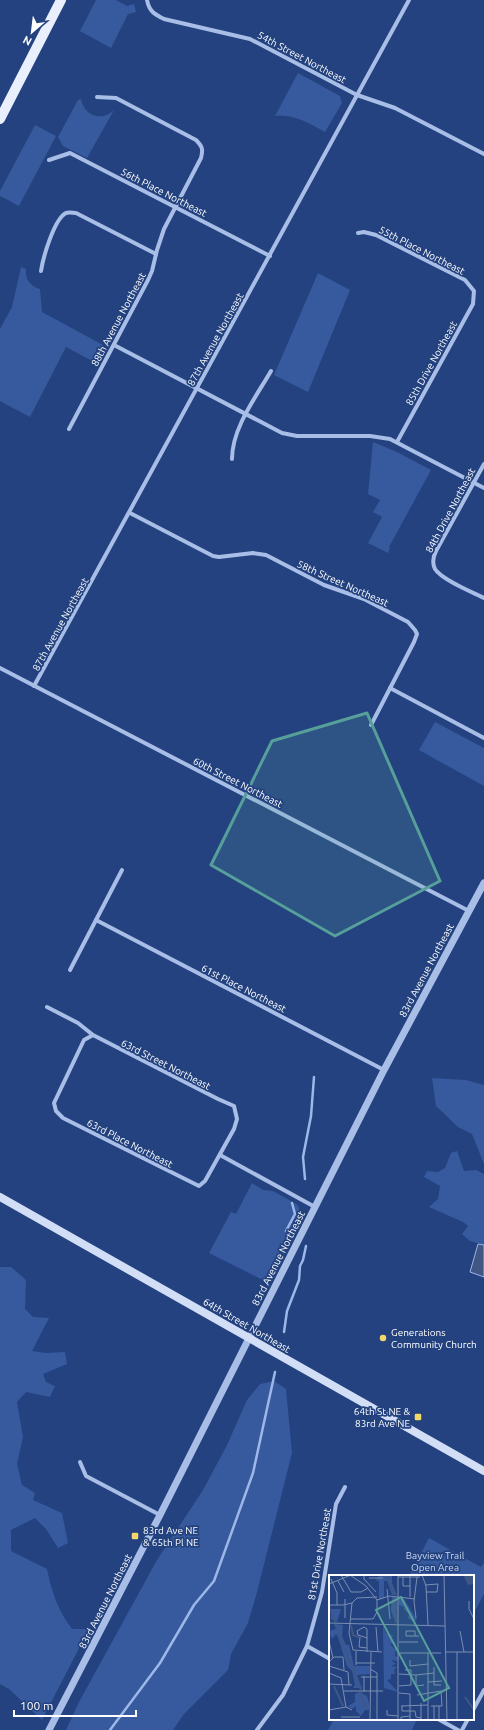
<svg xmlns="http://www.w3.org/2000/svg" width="484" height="1730" viewBox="0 0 484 1730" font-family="Ubuntu,sans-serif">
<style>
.green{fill:#365a9d}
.water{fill:#405784;stroke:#9cb7e8}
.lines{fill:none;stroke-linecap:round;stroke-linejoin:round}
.stream{stroke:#9cb7e8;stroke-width:2.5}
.minor{stroke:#a8bee7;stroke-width:4}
.tertiary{stroke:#a8bee7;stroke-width:7}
.secondary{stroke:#d2def6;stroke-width:8}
.primary{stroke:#e9effd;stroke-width:10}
.marked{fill:#579f9a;fill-opacity:0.2;stroke:#579f9a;stroke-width:3;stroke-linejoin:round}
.poi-dot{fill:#f2d86b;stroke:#23427f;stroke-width:1.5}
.labels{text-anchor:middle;stroke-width:3.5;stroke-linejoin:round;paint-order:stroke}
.street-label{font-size:10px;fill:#fff;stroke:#23427f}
.poi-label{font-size:10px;fill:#fff;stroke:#23427f;text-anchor:start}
.park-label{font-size:10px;fill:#cbdaf5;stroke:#23427f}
.inset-river{fill:none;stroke:#405784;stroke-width:2}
.inset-road{fill:none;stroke:#7b8eb2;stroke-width:1}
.view{fill:#579f9a;fill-opacity:0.15;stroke:#579f9a;stroke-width:2}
.inset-edge{fill:none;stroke:#fff;stroke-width:2}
</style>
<rect width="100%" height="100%" fill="#23427f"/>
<g class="green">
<path d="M96,0H116L127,6L134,4L136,12L128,14L111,48L80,31Z"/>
<path d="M298,73L340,96L342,103L325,132C308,123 295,114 275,116Z"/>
<path d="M81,99C84,116 102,122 114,110L87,158L63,146L58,137L78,100Z"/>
<path d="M35,125L56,136L19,206L0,196V191Z"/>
<path d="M21,267L26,269C25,279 30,286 40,289L42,312L103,345L94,362L66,347L30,417L0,401V329L12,307Z"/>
<path d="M318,273L350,290L308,392L274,375Z"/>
<path d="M373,442L397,452L431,470L389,547L390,548L388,553L368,543L382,517L373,512L380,500L368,494Z"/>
<path d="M435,722L484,748V786L419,750Z"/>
<path d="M432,1078L466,1080L484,1085V1164L472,1134L458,1127L436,1106Z"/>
<path d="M457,1151L464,1171L476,1170L484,1174V1245L470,1241L462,1234L468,1226L463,1222L429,1207L438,1199L440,1186L424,1177L427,1171L438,1172L445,1168L451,1153Z"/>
<path d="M252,1183L263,1190L273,1191L298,1205L300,1212L265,1281L209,1253L231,1212L236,1214Z"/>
<path d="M0,1267H11L26,1280L25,1309L33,1317L49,1318L32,1351L46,1353L65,1352L67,1364L43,1374L46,1382L55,1386L50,1397L26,1392L17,1402L23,1437L17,1464L22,1485L35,1493L33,1500L62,1513L68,1543L58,1548L46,1529L35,1518L11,1530V1551L47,1569C52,1592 57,1609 72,1629H89L42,1720L9,1689L0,1684Z"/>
<path d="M274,1381L286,1389L292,1453L256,1596L248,1623L231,1654L228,1670L184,1714L173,1730H66L79,1702L157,1560L203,1490L227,1445L247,1400L260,1384Z"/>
<path d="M429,1538L481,1567L484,1563V1594L473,1615V1576H409Z"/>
<path d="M334,1719H417L412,1730H328Z"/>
</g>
<path class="water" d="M478,1244L484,1245V1277L470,1272Z"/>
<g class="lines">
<g class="stream">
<path d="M305,1179L303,1157L311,1116L314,1077"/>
<path d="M286,1231L295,1214L292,1203"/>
<path d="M284,1332L287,1311L299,1280L300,1266L303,1260L306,1246"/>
<path d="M110,1730L160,1663L194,1605L214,1581L253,1473L275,1372"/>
</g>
<g class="minor">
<path d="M147,0C149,11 154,14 164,19L250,39L357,95L395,108L484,154"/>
<path d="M49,160L70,153L270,256"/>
<path d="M358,233L364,232L376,235L465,280L474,291L473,304L397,442"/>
<path d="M41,271C43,258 54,219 66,213C69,212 73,213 76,213L156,254"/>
<path d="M114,345L282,433L297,436H370L390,439L484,488"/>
<path d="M69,429L148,280L152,271L157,250L164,229L201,158C203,150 203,147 196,140L116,98L97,97"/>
<path d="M232,459C232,428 256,397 271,371"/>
<path d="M484,464L436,551C433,557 432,563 435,569C442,580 472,592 484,598"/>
<path d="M130,513L213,556L219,557L253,553L266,555L324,585L364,599L408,622L415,630L417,634L414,642L371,725"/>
<path d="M0,668L469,911"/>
<path d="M34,686L409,0"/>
<path d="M390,688L484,738"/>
<path d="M96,920L384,1070"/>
<path d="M70,970L122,870"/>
<path d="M47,1007L78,1023L93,1035L218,1099L234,1106L237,1119L234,1129L205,1181L199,1186L63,1118L56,1111L54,1103L84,1040L93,1035"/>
<path d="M220,1155L315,1207"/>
<path d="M80,1462L86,1476L160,1515"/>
<path d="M307,1646L330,1659"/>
<path d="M473,1710L484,1690"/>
<path d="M438,1719L458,1730"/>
<path d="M257,1730L283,1695L307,1646L322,1592L336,1504L345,1487"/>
<path d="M462,1730L468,1719"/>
</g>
<path class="tertiary" d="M49,1730L160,1515L384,1070L484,883"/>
<path class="secondary" d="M0,1197L484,1471"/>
<path class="primary" d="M0,119L61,0"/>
</g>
<path class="marked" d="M367,713L440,881L335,936L211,865L272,741Z"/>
<g class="poi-dot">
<circle cx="383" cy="1338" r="4"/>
<rect x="414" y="1413" width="8" height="8" rx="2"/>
<rect x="131" y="1532" width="8" height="8" rx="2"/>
</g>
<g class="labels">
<g class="street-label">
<text transform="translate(302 57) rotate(28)" y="4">54th Street Northeast</text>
<text transform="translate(164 192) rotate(27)" y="4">56th Place Northeast</text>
<text transform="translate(422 250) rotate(27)" y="4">55th Place Northeast</text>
<text transform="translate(118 319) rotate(-62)" y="4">88th Avenue Northeast</text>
<text transform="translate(215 339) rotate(-61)" y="4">87th Avenue Northeast</text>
<text transform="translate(431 363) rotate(-61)" y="4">85th Drive Northeast</text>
<text transform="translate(450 510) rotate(-62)" y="4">84th Drive Northeast</text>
<text transform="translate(343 583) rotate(24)" y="4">58th Street Northeast</text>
<text transform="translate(60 624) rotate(-61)" y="4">87th Avenue Northeast</text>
<text transform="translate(238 782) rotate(27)" y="4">60th Street Northeast</text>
<text transform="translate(426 970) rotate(-62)" y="4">83rd Avenue Northeast</text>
<text transform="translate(244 988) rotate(27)" y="4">61st Place Northeast</text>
<text transform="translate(166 1064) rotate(27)" y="4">63rd Street Northeast</text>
<text transform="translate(130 1143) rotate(27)" y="4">63rd Place Northeast</text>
<text transform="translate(278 1258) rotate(-63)" y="4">83rd Avenue Northeast</text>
<text transform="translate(247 1325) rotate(30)" y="4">64th Street Northeast</text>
<text transform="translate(319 1554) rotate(-80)" y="4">81st Drive Northeast</text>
<text transform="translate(105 1601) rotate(-63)" y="4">83rd Avenue Northeast</text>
</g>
<g class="poi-label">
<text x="391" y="1336">Generations<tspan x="391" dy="12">Community Church</tspan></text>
<text x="410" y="1415" text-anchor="end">64th St NE &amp;<tspan x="410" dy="12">83rd Ave NE</tspan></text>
<text x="143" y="1534">83rd Ave NE<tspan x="143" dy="12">&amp; 65th Pl NE</tspan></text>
</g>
<g class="park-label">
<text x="435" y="1559">Bayview Trail<tspan x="435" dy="12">Open Area</tspan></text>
</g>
</g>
<g transform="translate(329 1575)">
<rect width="145" height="145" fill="#23427f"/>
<path d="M50,0L63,1V8L68,20H63L58,6H55V23L50,25V6H47ZM63,22H68L67,48L62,36ZM70,24H75L88,45L84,46L79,43L80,39L74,33L76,32L70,30ZM2,30V34H12L8,47L2,44ZM5,49L14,50L13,61L17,70H20L25,91H41V99L28,100L33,113H24L26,110L23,96L18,91L9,62L7,59L3,64L0,56L7,54ZM54,51L57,58L64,61L62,65L67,68L61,69L67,75L66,81L70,83L68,86L62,85L67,89L62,91L68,92L65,95L66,99H62V104L58,105L69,117L55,113ZM30,117L38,121L40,128V135H36L32,141L27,136V131L23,134L19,131L26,127V119Z" fill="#365a9d"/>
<path d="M134,0H145V9L139,10Z" fill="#405784"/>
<path class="inset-river" d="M57,0L66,20M66,23L67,48M0,31L6,47M6,49L32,115M22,50L24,60L30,62M5,111L14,131M32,117L34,127L38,132M136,122L145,135"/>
<path class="inset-road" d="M7,0H12L22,17H32L39,13M21,0L37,11L48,25L60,21L86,24M35,0V4L47,17M69,0V145M93,0L97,11L99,50M115,0L118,145M69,2H91M74,2V11H81M40,3H54M2,4L8,18V30M9,6L15,17M0,9L22,0M96,10L109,9L108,17H97M58,14L61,44M81,22V0M16,24V43M140,26V34L145,44M23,28L20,58L24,75L53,77M0,30H14L23,28L28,23L48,22M87,43L85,26L88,2M21,44H44L48,37V25M0,48L116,51M47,52L49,77M131,56L135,77M86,61V56H77V61H90M31,62L30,72L38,73M0,66L4,83M70,67H89M27,76V90M38,77V54L35,52L28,56L29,60L38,63M116,77H145M70,78H112M81,85V91L99,89M0,87L5,82H14L15,95M27,88H46M0,91L19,97L20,110M105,92V110H112M41,94L48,98V145M0,98L12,103L17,132M70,99L87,100L105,98M87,100V111L95,110M32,102H48M99,107L113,106M0,109L23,110M70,111L82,110V95H76M15,116H54M35,117V101M70,118L81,119V145M88,120L112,116L113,131H102M92,128V145M72,131L99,130M73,131V136H86L87,142L92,143M105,131V145M110,131V145M0,135L17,132L23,135M58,135V140L69,141M12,142H31M41,145L42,77M72,145V142L81,141M99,145V78M128,145V77"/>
<path class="view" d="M72,22L120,113L95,126L47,35Z"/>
<rect width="145" height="145" class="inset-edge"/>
</g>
<g transform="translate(32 32) rotate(208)" stroke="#23427f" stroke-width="3" paint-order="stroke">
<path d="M0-3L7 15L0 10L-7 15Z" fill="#ffffff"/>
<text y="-6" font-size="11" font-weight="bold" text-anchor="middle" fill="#ffffff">N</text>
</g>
<path d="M14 1710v6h122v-6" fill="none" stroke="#ffffff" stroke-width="2"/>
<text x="20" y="1710" font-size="12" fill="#ffffff" stroke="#23427f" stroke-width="3" paint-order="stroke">100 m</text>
</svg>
